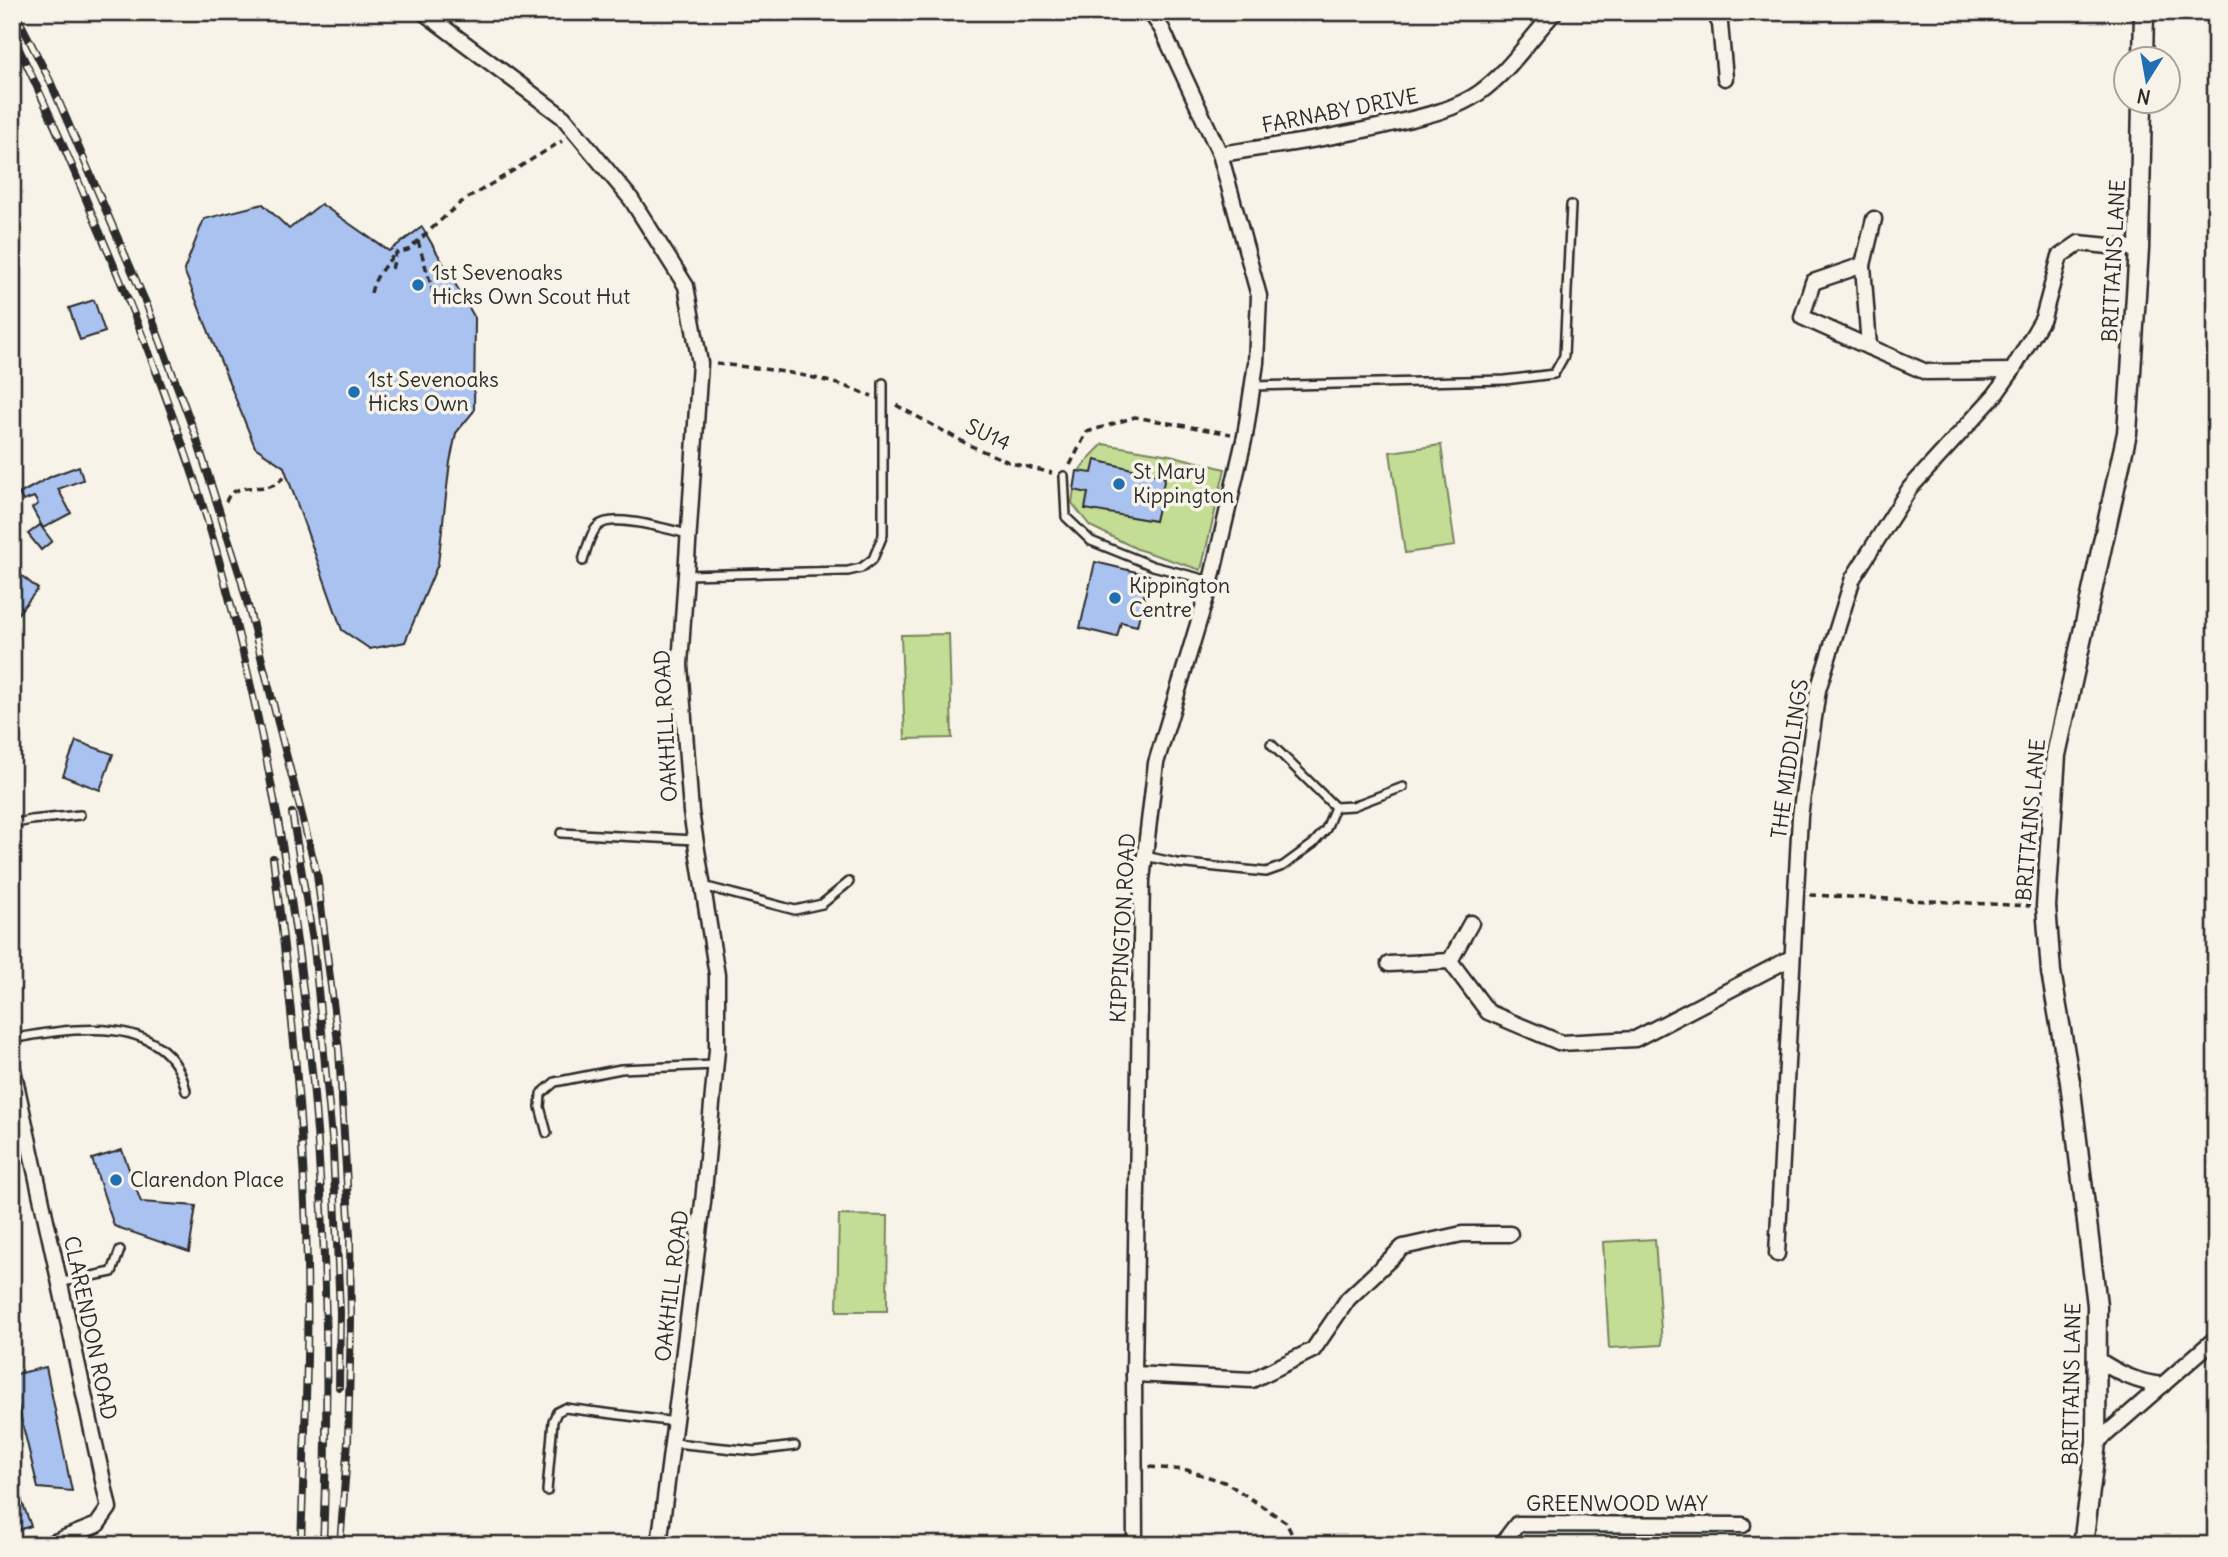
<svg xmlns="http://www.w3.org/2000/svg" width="2228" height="1557" viewBox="0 0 2228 1557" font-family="Delius,sans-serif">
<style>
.green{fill:#c4dd94;stroke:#788460;stroke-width:2}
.building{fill:#aac2f0;stroke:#2b2b2b;stroke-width:2}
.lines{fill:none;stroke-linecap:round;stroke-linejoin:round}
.service-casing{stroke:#2b2b2b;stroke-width:12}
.minor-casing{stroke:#2b2b2b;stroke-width:19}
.tertiary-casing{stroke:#2b2b2b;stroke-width:23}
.path{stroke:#2b2b2b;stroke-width:3.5;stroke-dasharray:7 5;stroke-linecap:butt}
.service{stroke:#f7f3e8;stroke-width:7}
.minor{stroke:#f7f3e8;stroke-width:14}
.tertiary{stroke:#f7f3e8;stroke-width:18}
.rail-casing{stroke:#2b2b2b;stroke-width:8}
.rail{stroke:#f7f3e8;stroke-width:5;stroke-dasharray:16;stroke-linecap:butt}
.poi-dot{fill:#1f6fb2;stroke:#f7f3e8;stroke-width:2.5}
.labels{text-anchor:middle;stroke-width:7;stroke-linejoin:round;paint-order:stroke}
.street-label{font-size:21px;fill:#2b2b2b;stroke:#f7f3e8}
.poi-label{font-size:21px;fill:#2b2b2b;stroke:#f7f3e8;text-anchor:start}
</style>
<rect width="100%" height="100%" fill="#f7f3e8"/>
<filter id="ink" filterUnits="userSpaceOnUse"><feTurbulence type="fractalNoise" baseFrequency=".0143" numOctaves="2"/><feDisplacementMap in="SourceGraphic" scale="14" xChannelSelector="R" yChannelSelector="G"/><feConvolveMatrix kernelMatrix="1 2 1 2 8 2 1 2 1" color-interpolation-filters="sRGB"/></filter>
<g filter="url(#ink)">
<g class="green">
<path d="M1103,444L1170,455L1225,469L1201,570L1137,549L1090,526L1072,503C1076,469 1079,468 1103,444Z"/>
<path d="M1441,445L1455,546L1405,553L1390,452Z"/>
<path d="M949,634L952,738L905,739L901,635Z"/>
<path d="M839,1215L888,1216L887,1311H837Z"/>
<path d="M1655,1239L1662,1345L1609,1348L1603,1242Z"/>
</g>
<g class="building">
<path d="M263,204L289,229L321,204L389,251L422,227L475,318L474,411L456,433L450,462L438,564L405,642L370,649L342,630L284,467L255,447L184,270L204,219Z"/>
<path d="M94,300L105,332L80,340L69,308Z"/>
<path d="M1095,460L1165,477L1155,521L1085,509L1088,493L1074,490L1077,471L1092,473Z"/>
<path d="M79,466L83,480L58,489L71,513L43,528L32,508L38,504L34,497L23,501L19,494L52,476Z"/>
<path d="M40,525L52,541L41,550L28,534Z"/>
<path d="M1095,562L1149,575L1137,626L1121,622L1117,637L1080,628Z"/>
<path d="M12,568L38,589L12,621Z"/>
<path d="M76,741L113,754L100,790L63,776Z"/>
<path d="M122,1150L141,1202L196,1206L189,1252L114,1226L92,1159Z"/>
<path d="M46,1367L72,1491L38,1488L12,1381V1375Z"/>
<path d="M14,1480L31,1526L12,1532V1481Z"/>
</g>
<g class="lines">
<defs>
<g id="service">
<path d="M1253,386L1505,380L1554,374L1564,356L1571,205"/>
<path d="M1064,476L1066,517L1091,541L1153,566L1211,581"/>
<path d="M583,561C586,551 590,533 598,526C612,512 670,530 688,534"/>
<path d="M686,575L848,571L861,568L873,559L883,535V383"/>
<path d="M1271,744L1335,807"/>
<path d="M1335,807L1353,806L1403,787"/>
<path d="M12,824L31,820L80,815"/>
<path d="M561,833L695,840"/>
<path d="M1145,856L1177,863L1266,872L1283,866L1313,844L1326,829L1335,807"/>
<path d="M703,886L795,910L822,904L849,882"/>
<path d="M12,1039C71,1027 170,1012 186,1091"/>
<path d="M547,1133L540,1107L541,1094L555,1082L621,1069L715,1065"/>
<path d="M58,1283L112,1272L120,1250"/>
<path d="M674,1443L754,1451L795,1446"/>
<path d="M547,1491L553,1421L557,1412L565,1408L676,1422"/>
</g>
<g id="minor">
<path d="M423,12L563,117L631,199L686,286L700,363L680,665L691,812L717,975V1050L703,1202L659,1545"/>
<path d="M1714,12L1720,24L1725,78"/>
<path d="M1220,154C1280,145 1339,137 1399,122C1425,116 1456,109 1479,93C1510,71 1529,39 1555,12"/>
<path d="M1874,219L1863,265L1869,347L1926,372L2012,371"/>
<path d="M1863,265L1813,282L1802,317L1869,347"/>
<path d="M1471,923L1450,961L1488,1012L1561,1043L1635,1039L1791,958"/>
<path d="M1389,964L1450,961"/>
<path d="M12,1065L109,1508L97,1525L47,1545"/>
<path d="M1777,1254L1800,816L1818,690L1853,578L1910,488L1995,395L2012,371L2043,318L2060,256L2079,243L2139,249"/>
<path d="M2097,1359C2118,1373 2138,1383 2163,1385"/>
<path d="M1134,1374L1252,1380L1313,1350L1348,1299L1403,1247L1462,1234H1510"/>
<path d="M2096,1443L2216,1338"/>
<path d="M1135,1545L1134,1374L1142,880L1156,763L1211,581L1245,436L1256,363L1259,296L1220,154L1162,29L1150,12"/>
<path d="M1501,1545L1517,1524L1743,1525"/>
</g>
<g id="tertiary">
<path d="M2143,60L2144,12"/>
<path d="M2083,1545L2096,1443L2097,1305L2070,1082L2051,972L2046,906L2056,755L2127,433L2139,249L2142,102"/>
</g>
</defs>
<use href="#service" class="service-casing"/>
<use href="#minor" class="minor-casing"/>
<use href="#tertiary" class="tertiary-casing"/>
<g class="path">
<path d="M418,241L433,292L430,294"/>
<path d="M392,269L396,253L408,250L460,203L562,141"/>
<path d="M371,293C374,278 384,266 394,255"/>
<path d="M716,364C773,369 819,375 872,396"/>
<path d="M896,405L969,445L1011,463L1052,473"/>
<path d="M1070,465L1087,432L1135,417L1231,434"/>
<path d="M226,502C232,482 258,491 273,485C279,482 283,478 287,474"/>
<path d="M1810,895L2030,906"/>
<path d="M1149,1467L1187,1470L1227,1483L1286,1522L1297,1545"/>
</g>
<use href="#service" class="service"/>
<use href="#minor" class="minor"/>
<use href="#tertiary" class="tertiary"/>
<defs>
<g id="rail">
<path d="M15,12L50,81L148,308L195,434L241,579L317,874L339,1050L350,1236L351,1322L348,1441L340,1545"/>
<path d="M12,35C43,96 69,158 95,221C146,339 192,458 225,582C309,895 337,1221 323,1545"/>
<path d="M292,813L314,947L333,1149L340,1312L339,1387"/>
<path d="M273,858C291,993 304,1128 307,1264C309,1358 304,1451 301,1545"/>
</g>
</defs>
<use href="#rail" class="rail-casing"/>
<use href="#rail" class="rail"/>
</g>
</g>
<g class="poi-dot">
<circle cx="418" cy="285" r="7"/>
<circle cx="354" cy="392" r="7"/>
<circle cx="1119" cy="484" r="7"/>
<circle cx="1115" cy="598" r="7"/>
<circle cx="116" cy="1180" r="7"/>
</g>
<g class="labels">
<g class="street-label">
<text transform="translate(1340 111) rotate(-11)" y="7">FARNABY DRIVE</text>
<text transform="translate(2114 261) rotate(-87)" y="7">BRITTAINS LANE</text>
<text transform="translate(988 435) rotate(25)" y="7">SU14</text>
<text transform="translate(666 726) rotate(-93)" y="7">OAKHILL ROAD</text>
<text transform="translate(1790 759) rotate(-82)" y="7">THE MIDDLINGS</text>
<text transform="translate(2031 820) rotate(-85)" y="7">BRITTAINS LANE</text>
<text transform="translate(1123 928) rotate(-87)" y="7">KIPPINGTON ROAD</text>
<text transform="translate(672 1286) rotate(-83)" y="7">OAKHILL ROAD</text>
<text transform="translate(90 1328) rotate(78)" y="7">CLARENDON ROAD</text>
<text transform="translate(2072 1384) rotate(-89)" y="7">BRITTAINS LANE</text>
<text x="1617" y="1511">GREENWOOD WAY</text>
</g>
<g class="poi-label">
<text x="432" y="280">1st Sevenoaks<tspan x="432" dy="24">Hicks Own Scout Hut</tspan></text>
<text x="368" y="387">1st Sevenoaks<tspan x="368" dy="24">Hicks Own</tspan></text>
<text x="1133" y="479">St Mary<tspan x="1133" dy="24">Kippington</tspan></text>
<text x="1129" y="593">Kippington<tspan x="1129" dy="24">Centre</tspan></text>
<text x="130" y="1187">Clarendon Place</text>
</g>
</g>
<rect width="2228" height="1557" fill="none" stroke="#f7f3e8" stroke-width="42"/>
<rect x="21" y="21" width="2186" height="1515" fill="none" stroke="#2b2b2b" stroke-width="2.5" filter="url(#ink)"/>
<g transform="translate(2147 80) rotate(191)"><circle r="33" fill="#f7f3e8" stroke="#a5a39c" stroke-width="2"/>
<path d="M0-5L12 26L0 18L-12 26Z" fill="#1f6fb2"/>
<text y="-10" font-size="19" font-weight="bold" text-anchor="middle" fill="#2b2b2b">N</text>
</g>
</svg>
